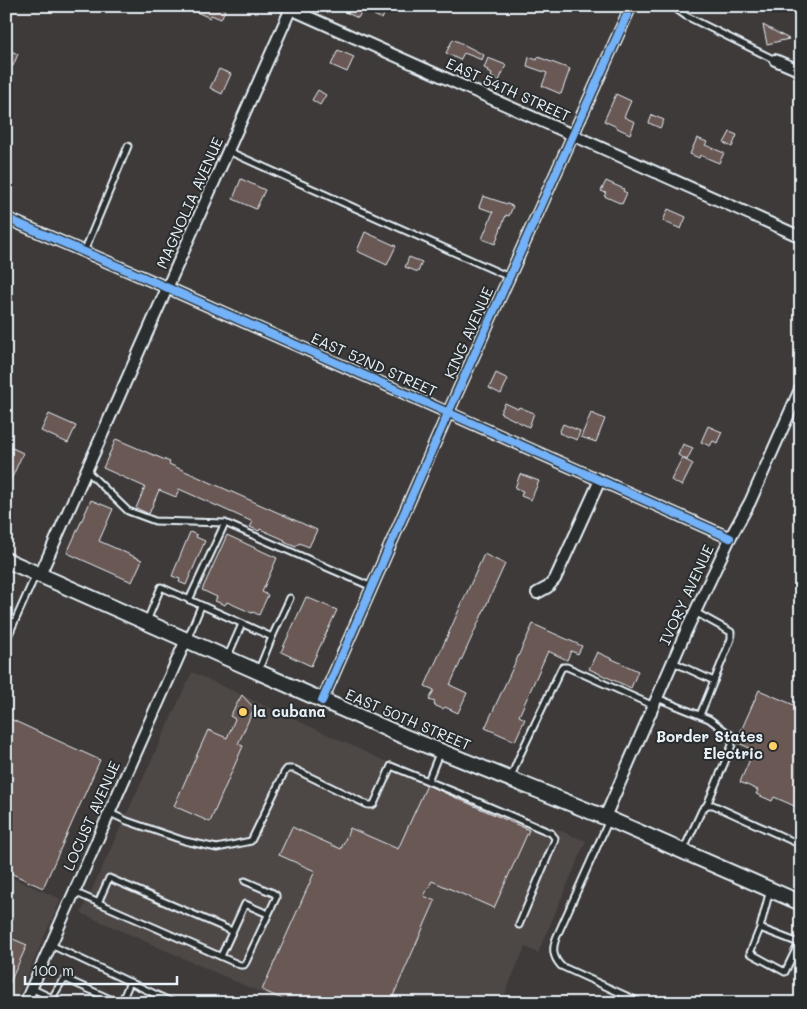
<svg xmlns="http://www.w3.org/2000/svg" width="807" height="1009" viewBox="0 0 807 1009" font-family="Mali,sans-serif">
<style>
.built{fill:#4d4645}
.building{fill:#6a5854;stroke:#e8f1f8}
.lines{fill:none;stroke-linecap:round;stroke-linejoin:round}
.lane-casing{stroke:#e8f1f8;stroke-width:9}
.street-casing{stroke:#e8f1f8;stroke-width:14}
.secondary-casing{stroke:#e8f1f8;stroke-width:18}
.lane{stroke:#2a2d2e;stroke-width:5}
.street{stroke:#2a2d2e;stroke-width:10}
.secondary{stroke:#2a2d2e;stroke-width:14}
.cycleway-casing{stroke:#2a2d2e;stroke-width:11}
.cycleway{stroke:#73b2f8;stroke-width:8}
.poi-dot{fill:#ffd166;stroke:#2a2d2e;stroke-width:2}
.labels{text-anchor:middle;stroke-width:4;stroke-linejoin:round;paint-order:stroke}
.street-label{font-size:15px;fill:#e8f1f8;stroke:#2a2d2e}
.poi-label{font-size:15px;font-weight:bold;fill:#e8f1f8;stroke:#2a2d2e;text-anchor:start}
</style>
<rect width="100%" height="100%" fill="#3d3a39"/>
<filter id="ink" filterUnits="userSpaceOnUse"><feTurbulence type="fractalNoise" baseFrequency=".02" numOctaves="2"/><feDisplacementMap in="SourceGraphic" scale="10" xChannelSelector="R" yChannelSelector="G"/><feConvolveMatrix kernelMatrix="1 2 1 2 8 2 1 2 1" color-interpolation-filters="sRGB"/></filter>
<g filter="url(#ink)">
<g class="built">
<path d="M192,672L383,760L586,841L538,953L525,947L501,1003H284L81,913Z"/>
<path d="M6,875L61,899L15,1003H6Z"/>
</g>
<g class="building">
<path d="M183,6H217L225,10L221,19L211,15L210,18Z"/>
<path d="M348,6H356L363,9L358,18L345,12Z"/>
<path d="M377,6H388L382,19L374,15Z"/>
<path d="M763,25L789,39L767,44Z"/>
<path d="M453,39L484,55L482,60L464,53L460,60L446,53Z"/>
<path d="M6,49L18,54L13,66L6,63Z"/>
<path d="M338,50L354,57L347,72L331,65Z"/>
<path d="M529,57L537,60L538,57L570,69L561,94L542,86L547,73L527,66Z"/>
<path d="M488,58L506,65L499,81L491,77L492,74L487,72L488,70L484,68Z"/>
<path d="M219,69L231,74L222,94L210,88Z"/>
<path d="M318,90L326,95L320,105L312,100Z"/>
<path d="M616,94L631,101L624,117L635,122L630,134L617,128V127L604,121Z"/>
<path d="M652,115L664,120L660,128L649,123Z"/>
<path d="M730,132L737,135L732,147L724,143Z"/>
<path d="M697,138L707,142L705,145L724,153L719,163L700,155L699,158L690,154Z"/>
<path d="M241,179L265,190L256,209L233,199Z"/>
<path d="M606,181L624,189L623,191L627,193L622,204L604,196L606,193L601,191Z"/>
<path d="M483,196L513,206L509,216L506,215L495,244L482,239L493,212L479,207Z"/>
<path d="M668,209L686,217L681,229L663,221Z"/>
<path d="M365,232L396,246L387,265L357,251Z"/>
<path d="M409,257L422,262L418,272L405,267Z"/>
<path d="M496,373L508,379L501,394L489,388Z"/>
<path d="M505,403L518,409L519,407L534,413L529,427L500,413Z"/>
<path d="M591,413L605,419L596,442L581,437Z"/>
<path d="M49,414L76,426L68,443L41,431Z"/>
<path d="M563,424L580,431L577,440L559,433Z"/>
<path d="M708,426L722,432L717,443L713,441L710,446L701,442Z"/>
<path d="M116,439L170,462L169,464L317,530L309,547L299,543L296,547L284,542L285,540L260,529L259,531L250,527L253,522L179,489L176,497L159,490L149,514L136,508L145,487L103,468Z"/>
<path d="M683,444L693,448L687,460L678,455Z"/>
<path d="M6,445L23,453L6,491Z"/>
<path d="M682,458L693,464L682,486L671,480Z"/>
<path d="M520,474L539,481L531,500L521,496L523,491L515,488Z"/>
<path d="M91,500L113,509L99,541L142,560L132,582L67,553Z"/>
<path d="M190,532L197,535L196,537L205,541L186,585L179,582L180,579L172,576Z"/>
<path d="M227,535L277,558L262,592L268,595L259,615L253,612L252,613L227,602L225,605L215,601L217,597L202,590Z"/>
<path d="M484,554L505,564L450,685L467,693L458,713L445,707L443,709L434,705L435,702L429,700L434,690L425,686Z"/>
<path d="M306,597L337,610L311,666L281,652Z"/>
<path d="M533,624L582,646L578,654L571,651L567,660L548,651L519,716L525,719L515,741L485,728Z"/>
<path d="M597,652L638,671L631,688L589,669Z"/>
<path d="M759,690L801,708V803L799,808L774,797L772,801L756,794L758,790L740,782L754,750L736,742Z"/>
<path d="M242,695L254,708L238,744L243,746L210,822L174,806L208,730L227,738L235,719L230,716Z"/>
<path d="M6,717L100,760L43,888L6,871Z"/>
<path d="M427,785L529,830L494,908L432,881L424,896L435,901L390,1003H291L262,990L315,871L279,855L292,827L341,849L350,828L398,849Z"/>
<path d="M6,936L27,945L6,991Z"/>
</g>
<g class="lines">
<defs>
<g id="lane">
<path d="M672,6L686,16L775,60"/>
<path d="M228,151L509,277"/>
<path d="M84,252L128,146"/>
<path d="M87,471L128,511L155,521L225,523"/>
<path d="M189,600L225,523L372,587"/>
<path d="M695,612L731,632V639L714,681"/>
<path d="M147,621L161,587L272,637L258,672"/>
<path d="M272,637L290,598"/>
<path d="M187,640L201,606"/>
<path d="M6,641L36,574"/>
<path d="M227,658L242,624"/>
<path d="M673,662L714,681L700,715"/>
<path d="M657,698L709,719L731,735L732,745L707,805"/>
<path d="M510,779L520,755L561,669L563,667H567L654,706"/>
<path d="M428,781L440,751"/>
<path d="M110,813L127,821L185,841L217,848L251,841L284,773L287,769H294L368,805H372L374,804L391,766L467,797L551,833L555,838L554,842L519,925"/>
<path d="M609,820L557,936C552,948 552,956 561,966L642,1003"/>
<path d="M683,851L702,810L707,805H713L801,845"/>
<path d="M74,892L240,965H244L246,962L276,898V895L273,893L245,881"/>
<path d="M796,900L801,890"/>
<path d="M98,903L109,878L232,931"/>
<path d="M760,928L750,953L785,972L799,943L760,928L770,890"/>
<path d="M51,945L174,1003"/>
<path d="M221,956L245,904L268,914"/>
<path d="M31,988L52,998L54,1003"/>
<path d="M63,1003L52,998L61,983L66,979L119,1003"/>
<path d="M121,1003L130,982"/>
</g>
<g id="street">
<path d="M284,6L801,237"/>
<path d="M775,60L801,71"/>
<path d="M6,218L168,288L730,538"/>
<path d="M40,575L292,6"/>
<path d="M537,593L548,587L555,579L600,480"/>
<path d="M322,701L448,413L631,6"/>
<path d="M605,817L687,629L730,538L750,502L801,387"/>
<path d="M25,1003L186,640"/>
</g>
<path id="secondary" d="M6,560L403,736L609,819L801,903"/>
</defs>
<use href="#lane" class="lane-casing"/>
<use href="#street" class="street-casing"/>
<use href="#secondary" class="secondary-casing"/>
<use href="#lane" class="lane"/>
<use href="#street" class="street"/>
<use href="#secondary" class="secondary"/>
<defs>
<g id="cycleway">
<path d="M6,218L168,288L730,538"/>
<path d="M322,701L448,413L631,6"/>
</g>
</defs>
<use href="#cycleway" class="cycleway-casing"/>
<use href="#cycleway" class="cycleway"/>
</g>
</g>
<g class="poi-dot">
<circle cx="243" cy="712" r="5"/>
<circle cx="773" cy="746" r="5"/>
</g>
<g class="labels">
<g class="street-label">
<text transform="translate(508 90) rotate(24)" y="5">EAST 54TH STREET</text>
<text transform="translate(190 203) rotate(-66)" y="5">MAGNOLIA AVENUE</text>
<text transform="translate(469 333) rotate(-66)" y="5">KING AVENUE</text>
<text transform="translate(374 365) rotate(24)" y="5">EAST 52ND STREET</text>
<text transform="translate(687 595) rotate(-65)" y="5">IVORY AVENUE</text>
<text transform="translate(408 720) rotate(23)" y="5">EAST 50TH STREET</text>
<text transform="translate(92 816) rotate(-66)" y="5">LOCUST AVENUE</text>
</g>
<g class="poi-label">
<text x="253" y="717">la cubana</text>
<text x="763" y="742" text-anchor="end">Border States<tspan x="763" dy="17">Electric</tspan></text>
</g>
</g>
<rect width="807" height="1009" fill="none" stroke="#2a2d2e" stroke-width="25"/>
<rect x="12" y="12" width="782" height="984" fill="none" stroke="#e8f1f8" stroke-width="2" filter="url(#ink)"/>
<path d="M25 976v8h152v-8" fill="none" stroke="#e8f1f8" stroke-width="2.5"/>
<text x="32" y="976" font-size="15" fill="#e8f1f8" stroke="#2a2d2e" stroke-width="4" paint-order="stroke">100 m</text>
</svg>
